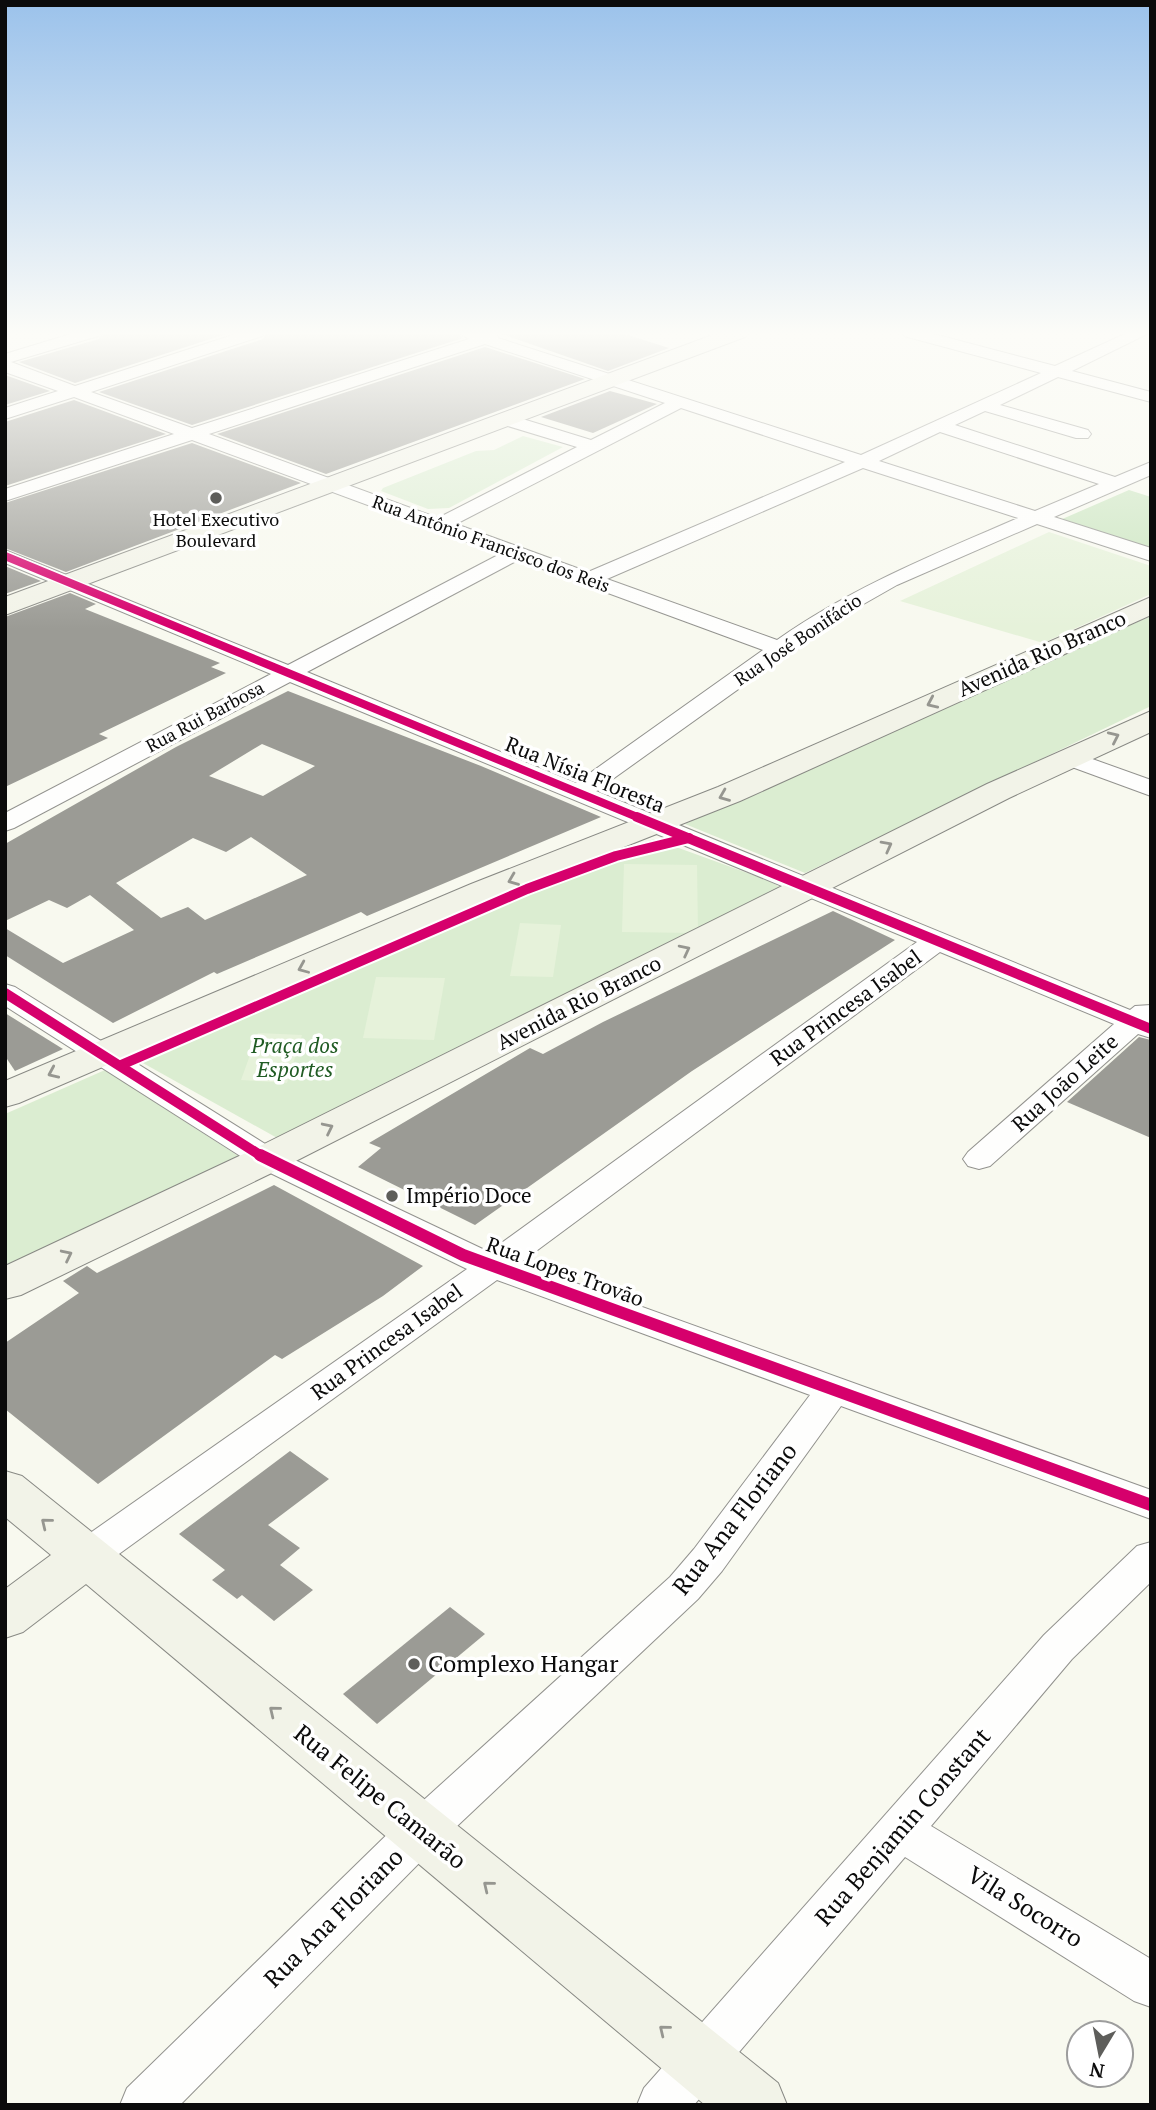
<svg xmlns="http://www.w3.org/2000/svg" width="1156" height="2110" viewBox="0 0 1156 2110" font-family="'PT Serif',serif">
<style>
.green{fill:#dbedd1}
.forest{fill:#cae5bf}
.pitch{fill:#e6f2da}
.building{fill:#9b9b95;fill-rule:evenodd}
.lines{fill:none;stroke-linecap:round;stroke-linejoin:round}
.street-casing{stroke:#92928e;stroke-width:2}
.secondary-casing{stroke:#888984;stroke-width:2}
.street{fill:#fefefd;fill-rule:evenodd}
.secondary{fill:#f2f3e8;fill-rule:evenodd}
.cycleway-far2-casing{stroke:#fff;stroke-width:11}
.cycleway-far1-casing{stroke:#fff;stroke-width:14}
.cycleway-casing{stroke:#fff;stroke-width:17}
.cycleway-far2{stroke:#d6006c;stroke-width:8}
.cycleway-far1{stroke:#d6006c;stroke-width:10}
.cycleway{stroke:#d6006c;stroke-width:12}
.oneway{stroke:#969690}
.poi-dot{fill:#5e5e5b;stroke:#fff;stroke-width:2.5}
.labels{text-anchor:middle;stroke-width:7;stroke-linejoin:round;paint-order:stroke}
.far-poi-label{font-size:18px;fill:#0b0b0b;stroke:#fff}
.far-street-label{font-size:18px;fill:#0b0b0b;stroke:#fff}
.street-label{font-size:21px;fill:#0b0b0b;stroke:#fff}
.park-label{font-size:21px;font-style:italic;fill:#215c24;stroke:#fff}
.poi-label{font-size:21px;fill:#0b0b0b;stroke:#fff;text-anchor:start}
.near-street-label{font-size:24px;fill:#0b0b0b;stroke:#fff}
.near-poi-label{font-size:24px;fill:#0b0b0b;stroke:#fff;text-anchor:start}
</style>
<rect width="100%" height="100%" fill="#f8f9ef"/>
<g class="green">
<path d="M523,436L563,447L449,508L428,509L381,491L383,488L476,451L494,450Z"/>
<path d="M1151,616V706L805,873L685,824Z"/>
<path d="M654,839L767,880L782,888L279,1139L134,1058L138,1051L531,879Z"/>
<path d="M105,1070L243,1159L5,1277V1114Z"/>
</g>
<path class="forest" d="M1129,490L1151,497V550L1060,520Z"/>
<g class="pitch">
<path d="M1049,532L1151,566V594L1043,643L900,601Z"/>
<path d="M624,864L697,865L698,933L622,932Z"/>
<path d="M520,923L561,925L553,977L510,976Z"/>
<path d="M376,977L445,978L434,1040L363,1038Z"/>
<path d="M258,1033L302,1035L287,1083L241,1080Z"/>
</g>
<g class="building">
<path d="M102,333H229L75,383L19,362L99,339Z"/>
<path d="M266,333H456L463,338L192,425L99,392L263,339Z"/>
<path d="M499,333H622L669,348L608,371Z"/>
<path d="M485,347L585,379L326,474L217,434Z"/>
<path d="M5,375L50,391L5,405Z"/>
<path d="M610,391L657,404L593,433L541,417Z"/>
<path d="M74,400L166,434L5,486V422Z"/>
<path d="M192,443L301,483L66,572L5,548V503Z"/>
<path d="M5,566L41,581L5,594Z"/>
<path d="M70,593L96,604L85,609L220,663L211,667L226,673L99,734L108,738L5,787V617Z"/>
<path d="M288,691L481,766L601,817L367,916L361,912L217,974L214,972L113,1023L5,955V928L63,963L134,930L90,895L67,908L49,900L5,921V844L176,747ZM262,744L315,766L263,796L209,776ZM251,837L307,875L205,920L188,907L161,918L116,883L193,838L226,852Z"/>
<path d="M833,911L895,940L692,1071L475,1225L358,1167L381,1148L369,1143L530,1048L543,1054L603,1022Z"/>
<path d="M5,1013L63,1049L15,1071L5,1056Z"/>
<path d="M1139,1037L1151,1040V1138L1067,1102Z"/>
<path d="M274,1185L423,1266L383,1296L282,1359L275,1355L98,1484L5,1409V1343L79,1293L63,1281L87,1266L97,1273Z"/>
<path d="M290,1451L329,1479L268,1525L300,1548L280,1565L313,1590L274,1621L242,1595L237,1599L212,1580L225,1570L179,1534Z"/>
<path d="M450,1607L485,1634L377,1724L343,1694Z"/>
</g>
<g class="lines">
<defs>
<g id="street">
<path d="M74,333H100L98,336L11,362L75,386L239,333H264L262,336L91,392L192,428L469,339L459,333H496L498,338L861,455L1041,373L904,336L902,333H930L1055,366L1127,333H1149L1072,371L1151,392V402L1058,377L1000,405L1088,430L1091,434L1088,438H1076L985,411L955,425L1115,477L1151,462V475L1054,517L1151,548V561L1037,524L897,585L832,622L596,791L1130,1010L1135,1006L1151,1005V1038L1138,1034L990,1166L979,1169L968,1166L963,1159L968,1152L1114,1024L940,952L520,1263L1151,1490V1519L841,1406L722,1571L698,1599L437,1845L180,2105H120L127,2088L405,1817L670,1577L694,1549L810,1395L497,1280L101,1567L87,1571L73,1567L67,1556L73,1545L467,1269L256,1166L5,1006V984L15,987L278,1152L489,1252L917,942L290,682L14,828L5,831V813L271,674L5,563V550L288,665L500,554L192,440L5,501V489L174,434L74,397L5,419V408L58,391L5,372V354ZM485,344L665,403L591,440L513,416H501L498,420L501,424L577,447L438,518L209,434ZM681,408L845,462L588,572L456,524ZM940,432L1099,484L1035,511L879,461ZM863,468L1018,518C935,554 852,587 777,640L607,579ZM518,560L763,650L576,783L307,672Z"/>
<path d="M1070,751L1151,780V796L1061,763L1058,758L1061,753Z"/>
<path d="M1151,1542V1582L1072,1659L931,1826L1151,1959V2007L1134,2001L905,1857L694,2105H637L644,2088L1044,1635L1137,1546Z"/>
</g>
<g id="secondary">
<path d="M718,333H748L745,337L5,615V597Z"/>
<path d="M1151,597V615L740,801L495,898L19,1103L5,1107V1081L471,884L718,787Z"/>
<path d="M1151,711V732L1009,798L282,1168L21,1295L5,1299V1266L252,1150L987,784Z"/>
<path d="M5,1471L22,1476L778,2083L787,2105H705L86,1584L23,1632L5,1638V1589L51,1555L5,1517Z"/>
</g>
</defs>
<use href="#street" class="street-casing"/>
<use href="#secondary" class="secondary-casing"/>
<use href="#street" class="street"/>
<use href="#secondary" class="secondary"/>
<defs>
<path id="cycleway-far2" d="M5,556L642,819"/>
<g id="cycleway-far1">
<path d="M637,817L1151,1029"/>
<path d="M5,993L263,1157"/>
<path d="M121,1065L527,889L616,856L689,838"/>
</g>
<path id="cycleway" d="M260,1155L463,1255L1151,1505"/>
</defs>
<use href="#cycleway-far2" class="cycleway-far2-casing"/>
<use href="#cycleway-far1" class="cycleway-far1-casing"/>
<use href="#cycleway" class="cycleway-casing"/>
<use href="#cycleway-far2" class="cycleway-far2"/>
<use href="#cycleway-far1" class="cycleway-far1"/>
<use href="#cycleway" class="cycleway"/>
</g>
<defs><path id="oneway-chevron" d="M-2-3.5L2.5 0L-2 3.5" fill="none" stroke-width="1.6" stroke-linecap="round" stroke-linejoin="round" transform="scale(1.75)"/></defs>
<g class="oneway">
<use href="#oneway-chevron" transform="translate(932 703) rotate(156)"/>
<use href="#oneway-chevron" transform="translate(1114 737) rotate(-25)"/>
<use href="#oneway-chevron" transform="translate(724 796) rotate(158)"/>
<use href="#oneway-chevron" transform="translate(887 846) rotate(-28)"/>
<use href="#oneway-chevron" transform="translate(513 880) rotate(158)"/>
<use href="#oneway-chevron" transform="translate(685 950) rotate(-27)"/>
<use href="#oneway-chevron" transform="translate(303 968) rotate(157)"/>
<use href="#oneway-chevron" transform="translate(53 1073) rotate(156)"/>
<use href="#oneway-chevron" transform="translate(328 1128) rotate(-26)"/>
<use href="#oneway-chevron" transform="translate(67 1255) rotate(-26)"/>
<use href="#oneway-chevron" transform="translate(46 1523) rotate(-141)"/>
<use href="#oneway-chevron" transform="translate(274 1711) rotate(-141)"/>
<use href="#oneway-chevron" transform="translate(488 1886) rotate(-141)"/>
<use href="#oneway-chevron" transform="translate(664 2030) rotate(-141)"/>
</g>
<linearGradient id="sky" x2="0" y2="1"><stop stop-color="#9bc2eb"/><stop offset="0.53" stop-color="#fcfcf8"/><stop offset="1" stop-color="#fcfcf8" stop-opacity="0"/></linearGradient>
<rect width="1156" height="629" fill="url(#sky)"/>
<g class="poi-dot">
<circle cx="216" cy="498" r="7"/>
<circle cx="392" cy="1196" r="7"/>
<circle cx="414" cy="1664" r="7"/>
</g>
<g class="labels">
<g class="far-poi-label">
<text x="216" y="526">Hotel Executivo<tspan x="216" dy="21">Boulevard</tspan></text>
</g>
<g class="far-street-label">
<text transform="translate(491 544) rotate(20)" y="6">Rua Antônio Francisco dos Reis</text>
<text transform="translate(798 640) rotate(-34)" y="6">Rua José Bonifácio</text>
<text transform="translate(205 717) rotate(-28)" y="6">Rua Rui Barbosa</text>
</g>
<g class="street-label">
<text transform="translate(1042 654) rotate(-24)" y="7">Avenida Rio Branco</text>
<text transform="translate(585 775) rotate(22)" y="7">Rua Nísia Floresta</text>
<text transform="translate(579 1003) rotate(-27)" y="7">Avenida Rio Branco</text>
<text transform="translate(846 1008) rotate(-36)" y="7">Rua Princesa Isabel</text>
<text transform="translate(1065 1083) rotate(-42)" y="7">Rua João Leite</text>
<text transform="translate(565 1272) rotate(20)" y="7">Rua Lopes Trovão</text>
<text transform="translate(387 1342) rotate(-36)" y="7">Rua Princesa Isabel</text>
</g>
<g class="park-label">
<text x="295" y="1053">Praça dos<tspan x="295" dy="24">Esportes</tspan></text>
</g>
<g class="poi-label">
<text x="406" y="1203">Império Doce</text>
</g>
<g class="near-street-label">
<text transform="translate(735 1519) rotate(-52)" y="8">Rua Ana Floriano</text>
<text transform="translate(380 1797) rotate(39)" y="8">Rua Felipe Camarão</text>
<text transform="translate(903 1827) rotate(-49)" y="8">Rua Benjamin Constant</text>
<text transform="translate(1025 1907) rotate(32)" y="8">Vila Socorro</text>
<text transform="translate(334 1918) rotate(-45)" y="8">Rua Ana Floriano</text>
</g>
<g class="near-poi-label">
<text x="428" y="1672">Complexo Hangar</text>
</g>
</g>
<rect width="1156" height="2110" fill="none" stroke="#0b0b0b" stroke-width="14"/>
<g transform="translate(1100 2054) rotate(190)"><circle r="33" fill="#ffffff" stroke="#9d9d9d" stroke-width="2"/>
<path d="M0-5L12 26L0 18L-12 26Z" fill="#5e5e5b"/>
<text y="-10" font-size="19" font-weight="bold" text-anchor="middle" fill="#0b0b0b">N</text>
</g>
</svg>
